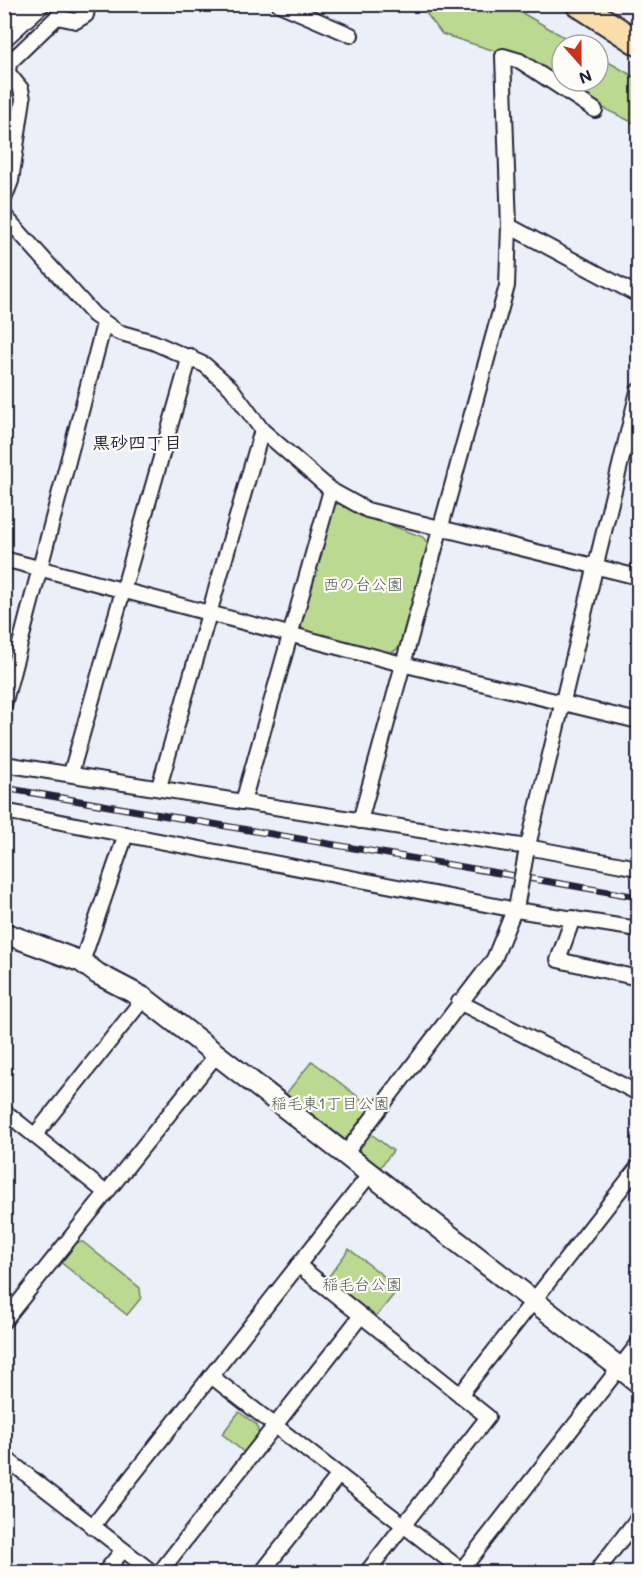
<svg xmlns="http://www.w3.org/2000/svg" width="643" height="1577" viewBox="0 0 643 1577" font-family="Mali,'Klee One',sans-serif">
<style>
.green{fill:#bbd991;stroke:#6e7e66;stroke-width:1.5}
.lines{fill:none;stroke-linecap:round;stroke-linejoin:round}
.street-casing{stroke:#22223b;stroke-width:18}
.secondary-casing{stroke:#22223b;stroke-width:24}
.highway-casing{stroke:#22223b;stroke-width:28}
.street{stroke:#fdfcf7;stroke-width:14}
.secondary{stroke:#fdfcf7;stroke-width:20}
.highway{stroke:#f9deab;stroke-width:24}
.rail-casing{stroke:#22223b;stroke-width:7}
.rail{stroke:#fdfcf7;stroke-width:4.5;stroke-dasharray:14;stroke-linecap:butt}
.street-bridge-casing{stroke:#22223b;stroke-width:18;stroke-linecap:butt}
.street-bridge{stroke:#fdfcf7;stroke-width:14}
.labels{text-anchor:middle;stroke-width:4.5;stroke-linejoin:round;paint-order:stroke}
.park-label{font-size:16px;fill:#505955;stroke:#fdfcf7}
.neighbourhood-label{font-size:18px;font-weight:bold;fill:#22223b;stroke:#fdfcf7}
</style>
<rect width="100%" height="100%" fill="#ebeff7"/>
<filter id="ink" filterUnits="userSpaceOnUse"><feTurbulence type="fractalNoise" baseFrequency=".0167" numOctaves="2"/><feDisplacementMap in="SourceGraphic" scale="12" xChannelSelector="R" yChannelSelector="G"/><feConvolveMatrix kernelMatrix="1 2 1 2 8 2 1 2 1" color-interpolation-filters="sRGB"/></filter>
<g filter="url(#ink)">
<g class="green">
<path d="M420,5H498L524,14L578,45H562V81H598V56L638,79V125L599,106L517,58L442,34Z"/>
<path d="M340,503L377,520L423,537L428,544L399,648L391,653L305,633L299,623L331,506Z"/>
<path d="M312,1061L371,1107L345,1140L285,1095Z"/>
<path d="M370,1133L393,1151L378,1170L358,1155L357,1149Z"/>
<path d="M83,1242L140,1288L141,1298L127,1315L59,1261L74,1243Z"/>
<path d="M349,1249L399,1288L375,1318L326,1280Z"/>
<path d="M239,1412L257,1425L259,1438L246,1454L222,1434Z"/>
</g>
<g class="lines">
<defs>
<g id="street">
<path d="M279,4L351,35"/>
<path d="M4,199L11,181L23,99L21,89L8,73L9,63L57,17L76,21L86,15L88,4"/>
<path d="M4,215L94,315L118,332L153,342L205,365L231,388L262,430L331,490L367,510L638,577"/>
<path d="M509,226L638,295"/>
<path d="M4,559L402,664L638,721"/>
<path d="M4,705L104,324"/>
<path d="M4,764L527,847L638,868"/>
<path d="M71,773L190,356"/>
<path d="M159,787L262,430"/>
<path d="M243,802L331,490"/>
<path d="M4,811L516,910L638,929"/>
<path d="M360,821L507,286L509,226L503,56L520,61L595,110"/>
<path d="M526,854L638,391"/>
<path d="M573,918L558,960L638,978"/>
<path d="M82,962L126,834"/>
<path d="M459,1002L638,1093"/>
<path d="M4,1111L106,1193"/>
<path d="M35,1135L144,998"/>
<path d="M345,1154L494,959L517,903"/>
<path d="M298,1265L488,1417L367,1572"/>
<path d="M4,1321L217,1054"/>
<path d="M211,1376L464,1572"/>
<path d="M460,1395L638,1167"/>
<path d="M4,1457L152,1572"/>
<path d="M92,1527L370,1174"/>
<path d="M105,1572L123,1550"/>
<path d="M160,1572L360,1317"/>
<path d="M262,1572L338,1476"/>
<path d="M460,1572L638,1344"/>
<path d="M596,1572L638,1518"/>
</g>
<g id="secondary">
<path d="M4,14L15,4"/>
<path d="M4,36L39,4"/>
<path d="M4,933L82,962L98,974L144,998L638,1382"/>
</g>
<path id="highway" d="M578,4L638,43"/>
</defs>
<use href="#street" class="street-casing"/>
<use href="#secondary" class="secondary-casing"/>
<use href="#highway" class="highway-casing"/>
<use href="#street" class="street"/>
<use href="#secondary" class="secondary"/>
<use href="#highway" class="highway"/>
<defs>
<path id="rail" d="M4,788L638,897"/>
</defs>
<use href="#rail" class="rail-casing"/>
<use href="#rail" class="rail"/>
<defs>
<path id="street-bridge" d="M517,903L526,854"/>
</defs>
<use href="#street-bridge" class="street-bridge-casing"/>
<use href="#street-bridge" class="street-bridge"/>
</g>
</g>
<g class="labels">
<g class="park-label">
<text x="363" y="590">西の台公園</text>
<text x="330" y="1109">稲毛東1丁目公園</text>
<text x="362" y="1290">稲毛台公園</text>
</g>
<g class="neighbourhood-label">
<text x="137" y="449">黒砂四丁目</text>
</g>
</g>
<rect width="643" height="1577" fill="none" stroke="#fdfcf7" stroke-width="24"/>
<rect x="12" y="12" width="619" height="1553" fill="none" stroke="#22223b" stroke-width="2" filter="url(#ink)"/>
<g transform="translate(580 63) rotate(159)"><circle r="28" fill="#fdfcf7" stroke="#a5a5ac" stroke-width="1.5"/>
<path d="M0-4.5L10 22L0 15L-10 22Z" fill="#c8321e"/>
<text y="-9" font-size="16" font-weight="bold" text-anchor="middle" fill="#22223b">N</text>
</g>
</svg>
